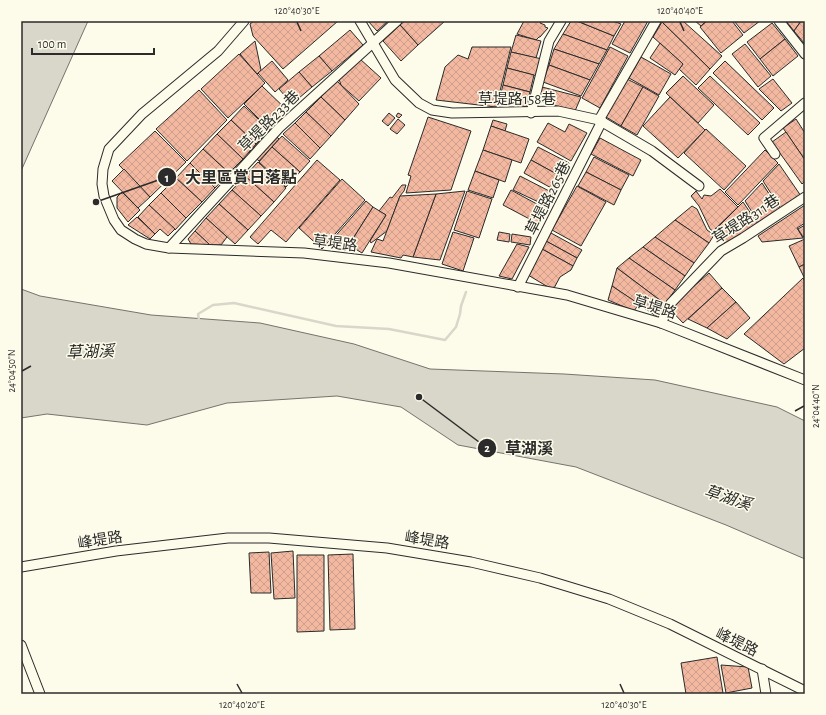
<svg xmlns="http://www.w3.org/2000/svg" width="826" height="715" viewBox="0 0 826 715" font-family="'Alegreya Sans','Noto Sans TC',sans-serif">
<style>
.water{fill:#d8d7c9;stroke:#74746e}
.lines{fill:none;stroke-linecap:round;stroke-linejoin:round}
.stream{stroke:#d8d7c9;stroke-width:2.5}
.building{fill:url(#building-cross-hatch);stroke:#2b2b2b}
.minor-casing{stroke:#2b2b2b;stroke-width:11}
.minor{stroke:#fdfbea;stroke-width:9}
.ticks{fill:none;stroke:#2b2b2b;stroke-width:1.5}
.labels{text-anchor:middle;stroke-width:3;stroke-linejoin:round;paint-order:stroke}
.street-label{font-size:15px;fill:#2b2b2b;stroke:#fdfbea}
.water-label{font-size:16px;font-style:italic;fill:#2b2b2b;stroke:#fdfbea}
.leader{fill:none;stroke:#2b2b2b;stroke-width:1.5}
.callout-dot{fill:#2b2b2b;stroke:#fdfbea;stroke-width:1.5}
.mark-label{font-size:12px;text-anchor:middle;font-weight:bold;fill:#fff}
.callout-label{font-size:16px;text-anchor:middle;font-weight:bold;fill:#2b2b2b;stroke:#fdfbea;stroke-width:3;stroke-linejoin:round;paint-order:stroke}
.neatline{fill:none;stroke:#2b2b2b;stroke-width:1.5}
.ticks-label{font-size:10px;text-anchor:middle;fill:#2b2b2b}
</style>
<defs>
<pattern id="building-cross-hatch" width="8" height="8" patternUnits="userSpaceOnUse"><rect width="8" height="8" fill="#f2b8a0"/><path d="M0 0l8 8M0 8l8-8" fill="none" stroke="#d09e8a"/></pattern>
</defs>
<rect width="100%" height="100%" fill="#fdfbea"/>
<g class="water">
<path d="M21,21H88L21,171Z"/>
<path d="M21,289L40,296L151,315L260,323L354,344L430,369L564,374L655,380L777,407L805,421V559L726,525L576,467L458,445L401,407L337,396L227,403L147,425L47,414L21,418Z"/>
</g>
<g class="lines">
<path class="stream" d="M199,320L198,314L213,305L234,303L336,326L389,329L445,340L456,327L460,314L461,306L466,292"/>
</g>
<g class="building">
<path d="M254,21H338L283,69L253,36L250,24Z"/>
<path d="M368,21H388L377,31Z"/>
<path d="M405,21H445L418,45L400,25Z"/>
<path d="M524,21H541L540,23L545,25V27L548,28L540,37H539L536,40L517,34Z"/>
<path d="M571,21H577L614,36L607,50L563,34Z"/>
<path d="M577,21H613L621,24L614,36Z"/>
<path d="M625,21H648L630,53L612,44Z"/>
<path d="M663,21H683L722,56L710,69L662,22Z"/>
<path d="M695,21H706L701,26Z"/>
<path d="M707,21H732L743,35L721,53L700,27Z"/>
<path d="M734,21H760L744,33Z"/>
<path d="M786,21H801L794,31Z"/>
<path d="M801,21H805V42L804,43L794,31Z"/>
<path d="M662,22L710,69L696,85L679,69L683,64L653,37Z"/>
<path d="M772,23L785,39L760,59L747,42Z"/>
<path d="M400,25L418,45L401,61L383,41Z"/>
<path d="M350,30L363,45L332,71L319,56Z"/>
<path d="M563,34L607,50L599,64L554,49Z"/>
<path d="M516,35L541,41L536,58L511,52Z"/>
<path d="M785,39L798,56L773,76L760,59Z"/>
<path d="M255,41L261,70L257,74L240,54Z"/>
<path d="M660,43L683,64L675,75L650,58Z"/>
<path d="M745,44L771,76L758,87L732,54Z"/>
<path d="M472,47H511L496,107L436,100L445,67L458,55L468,59Z"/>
<path d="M610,47L628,56L600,108L582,98Z"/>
<path d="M554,49L599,64L590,80L549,65Z"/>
<path d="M511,52L542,59L537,76L507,68Z"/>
<path d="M239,54L265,83L228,118L201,89Z"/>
<path d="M319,56L332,71L312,87L299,72Z"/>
<path d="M641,57L671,74L659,95L629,78Z"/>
<path d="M360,59L381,78L359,101L341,85L339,79Z"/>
<path d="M272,61L288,80L275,92L258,73Z"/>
<path d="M725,61L774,108L762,120L713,73Z"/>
<path d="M549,65L590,80L581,96L543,82Z"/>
<path d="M507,68L534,75L530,92L503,85Z"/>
<path d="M299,72L312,87L292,104L279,89Z"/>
<path d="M683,76L714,105L698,123L666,93Z"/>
<path d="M710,76L760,123L748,135L698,88Z"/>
<path d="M627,79L643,87L621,126L606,117Z"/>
<path d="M773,79L792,103L781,111L759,89Z"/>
<path d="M337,81L359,104L345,120L321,97Z"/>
<path d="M503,85L530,92L526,107L499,100Z"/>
<path d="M262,86L289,112L271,131L244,104Z"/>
<path d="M542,87L581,97L575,111L538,101Z"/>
<path d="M643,87L659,96L637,135L621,126Z"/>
<path d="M199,90L227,120L187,161L156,129Z"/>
<path d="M321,97L345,120L331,136L306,112Z"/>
<path d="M670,97L705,130L678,158L643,126Z"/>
<path d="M244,106L270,130L256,144L231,120Z"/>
<path d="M306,112L331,136L320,148L295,123Z"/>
<path d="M389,113L395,118L388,126L382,121Z"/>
<path d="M398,113L402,115L399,118L396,116Z"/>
<path d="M428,117L471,131L451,190L406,193L411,176L408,175Z"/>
<path d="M398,119L405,125L397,134L390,129Z"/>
<path d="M796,119L805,133V160L783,128Z"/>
<path d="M231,120L256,144L243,159L217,134Z"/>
<path d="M493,120L507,124L505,131L491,126Z"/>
<path d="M295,123L320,148L310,159L283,134Z"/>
<path d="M548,123L565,132L569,124L587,133L571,161L537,142Z"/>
<path d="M491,126L529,139L521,163L483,150Z"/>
<path d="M706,129L746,166L724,190L684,153Z"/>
<path d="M270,130L279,139L259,161L249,152Z"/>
<path d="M155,131L186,162L150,197L119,165Z"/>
<path d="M786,132L805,160V181L802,184L772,142Z"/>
<path d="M217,134L243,159L229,173L203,149Z"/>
<path d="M282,136L310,161L300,172L272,147Z"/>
<path d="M600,138L641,160L633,176L591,154Z"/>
<path d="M272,147L300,172L286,187L259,162Z"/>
<path d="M538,147L569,163L562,177L531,160Z"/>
<path d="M203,149L229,173L215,188L190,163Z"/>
<path d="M483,150L512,160L505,182L475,171Z"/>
<path d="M765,150L778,163L738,205L725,192Z"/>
<path d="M594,157L629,175L621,190L586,172Z"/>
<path d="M317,160L340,180L286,242L271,230L258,244L250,237Z"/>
<path d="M531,160L562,177L555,190L524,173Z"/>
<path d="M258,162L286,188L274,202L245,176Z"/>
<path d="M190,163L215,188L202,202L176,178Z"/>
<path d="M779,164L801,196L781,209L763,181Z"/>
<path d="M124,169L150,197L138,208L112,181Z"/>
<path d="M475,171L499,180L493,198L468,190Z"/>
<path d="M586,172L621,190L614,205L578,186Z"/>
<path d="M245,176L274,202L261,216L232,190Z"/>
<path d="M520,176L553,193L547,206L513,190Z"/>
<path d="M176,178L202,202L186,218L161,193Z"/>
<path d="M342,179L365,200L322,249L299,228Z"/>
<path d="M762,183L779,209L759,223L745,201Z"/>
<path d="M402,185H406L404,191L400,196L387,231L371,243L370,241L386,215L379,211L390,197L392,198Z"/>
<path d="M577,186L606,202L581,246L552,230Z"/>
<path d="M720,189L738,207L713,231L710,229L699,206L691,196L696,191L702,199L704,195L711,196Z"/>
<path d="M232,190L261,216L248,230L219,204Z"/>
<path d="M511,190L546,209L539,224L503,205Z"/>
<path d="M465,191L440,260L413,257L436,194Z"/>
<path d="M467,191L492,199L479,238L454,230Z"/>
<path d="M122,192L140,210L128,222L117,208V197Z"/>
<path d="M161,193L186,218L175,230L149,205Z"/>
<path d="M436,194L413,257L403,255L401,258L371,252L377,239L383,241L400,196Z"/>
<path d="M366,201L373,207L345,251L332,240Z"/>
<path d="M743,202L758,224L726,245L716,229Z"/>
<path d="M219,204L248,230L235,244L206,218Z"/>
<path d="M149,205L175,229L168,236L160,229L155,234L138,217Z"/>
<path d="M805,205V223L797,228L803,238L762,242L758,236Z"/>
<path d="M692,206L697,209L707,230L714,235L709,243L675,220Z"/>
<path d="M373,207L386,215L362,253L349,245Z"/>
<path d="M137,217L155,234L150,239L128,225Z"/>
<path d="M206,218L227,237L221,245H210L195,231Z"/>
<path d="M675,220L709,243L694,263L655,237Z"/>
<path d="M805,225V236L803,237L798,229Z"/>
<path d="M195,231L210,245L191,244L188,239Z"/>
<path d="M453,232L474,238L463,271L442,264Z"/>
<path d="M499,232L510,234L509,242L497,240Z"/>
<path d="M551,233L582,250L577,258L546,241Z"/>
<path d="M512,234L531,237L530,245L511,242Z"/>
<path d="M655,237L694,263L685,276L643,247Z"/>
<path d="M805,239V264L799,267L789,246Z"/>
<path d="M546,241L577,258L573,266L542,249Z"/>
<path d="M517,244L529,247L512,279L499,276Z"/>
<path d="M643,247L685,276L675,290L629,258Z"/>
<path d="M542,249L573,266L571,270L560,277L553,290L528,275Z"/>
<path d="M629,258L675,290L665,304L617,268Z"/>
<path d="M805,264V279L799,267Z"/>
<path d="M617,268L665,304L656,316L612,286Z"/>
<path d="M709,273L722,288L683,323L669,308Z"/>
<path d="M803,278L805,282V348L784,364L744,334Z"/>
<path d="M612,286L639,304L634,311L608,300Z"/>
<path d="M722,288L736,302L707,328L688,319Z"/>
<path d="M736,302L750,318L727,339L707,328Z"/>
<path d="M293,551L295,598L274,599L271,553Z"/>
<path d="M269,552L271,593H251L249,553Z"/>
<path d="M353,554L355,629L330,630L328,555Z"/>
<path d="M297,555H324V631L297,632Z"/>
<path d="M717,657L723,693L686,694L681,663Z"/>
<path d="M721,665L748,667L752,688L726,693Z"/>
</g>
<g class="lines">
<defs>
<g id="minor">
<path d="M244,21L218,51L142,114L109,149L103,169L102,184L104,196L114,220L121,230L135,239L146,244L169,248L304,253L389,263L567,295L661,323L805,380"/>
<path d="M360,21L395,80L419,103L432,110L452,113L558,111L599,120L652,151L699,186"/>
<path d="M779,21L805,54"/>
<path d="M531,113L549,41L561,21"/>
<path d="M599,120L656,21"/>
<path d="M775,154L764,138L805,103"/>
<path d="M169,248L279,128L397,21"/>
<path d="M518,287L602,121"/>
<path d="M661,323L671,303L721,251L743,238L805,197"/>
<path d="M21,567L116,551L228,538H269L387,548L471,562L540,578L609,599L670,624L805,691"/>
<path d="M21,645L40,694"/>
<path d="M762,669L766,694"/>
</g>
</defs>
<use href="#minor" class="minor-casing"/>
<use href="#minor" class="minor"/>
</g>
<path class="ticks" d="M297,22L301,31M680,22L684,31M22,371L31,366M795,411L804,406M237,684L242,693M620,684L624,693"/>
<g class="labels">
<g class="street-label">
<text x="517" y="104">草堤路158巷</text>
<text transform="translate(269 121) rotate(-45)" y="5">草堤路233巷</text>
<text transform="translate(548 198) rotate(-63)" y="5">草堤路265巷</text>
<text transform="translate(746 219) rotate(-33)" y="5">草堤路311巷</text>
<text transform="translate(335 243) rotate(7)" y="5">草堤路</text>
<text transform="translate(655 307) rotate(18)" y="5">草堤路</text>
<text transform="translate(100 540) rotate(-9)" y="5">峰堤路</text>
<text transform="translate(427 540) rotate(9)" y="5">峰堤路</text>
<text transform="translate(737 642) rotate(26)" y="5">峰堤路</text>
</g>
<g class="water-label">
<text transform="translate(90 351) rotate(-2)" y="6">草湖溪</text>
<text transform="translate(728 497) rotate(18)" y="6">草湖溪</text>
</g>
</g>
<path class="leader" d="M96 202L167 177M419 397L487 448"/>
<g class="callout-dot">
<circle cx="96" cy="202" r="4"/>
<circle cx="419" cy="397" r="4"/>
<circle cx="167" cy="177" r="10"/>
<circle cx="487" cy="448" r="10"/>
</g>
<g class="mark-label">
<text x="167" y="182">1</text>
<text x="487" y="452">2</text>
</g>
<g class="callout-label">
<text x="241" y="183">大里區賞日落點</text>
<text x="529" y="454">草湖溪</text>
</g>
<rect width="826" height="715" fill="none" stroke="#fdfbea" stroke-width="44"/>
<path d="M32 48v6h122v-6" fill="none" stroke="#2b2b2b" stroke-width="2"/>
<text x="38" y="48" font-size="12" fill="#2b2b2b" stroke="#fdfbea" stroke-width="3" paint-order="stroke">100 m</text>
<rect x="22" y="22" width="782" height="671" class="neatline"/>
<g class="ticks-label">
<text x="297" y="14">120°40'30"E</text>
<text x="680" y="14">120°40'40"E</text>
<text transform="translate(11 371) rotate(-90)" y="4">24°04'50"N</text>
<text transform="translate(815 406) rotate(-90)" y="4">24°04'40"N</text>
<text x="242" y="708">120°40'20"E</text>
<text x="624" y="708">120°40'30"E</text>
</g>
</svg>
